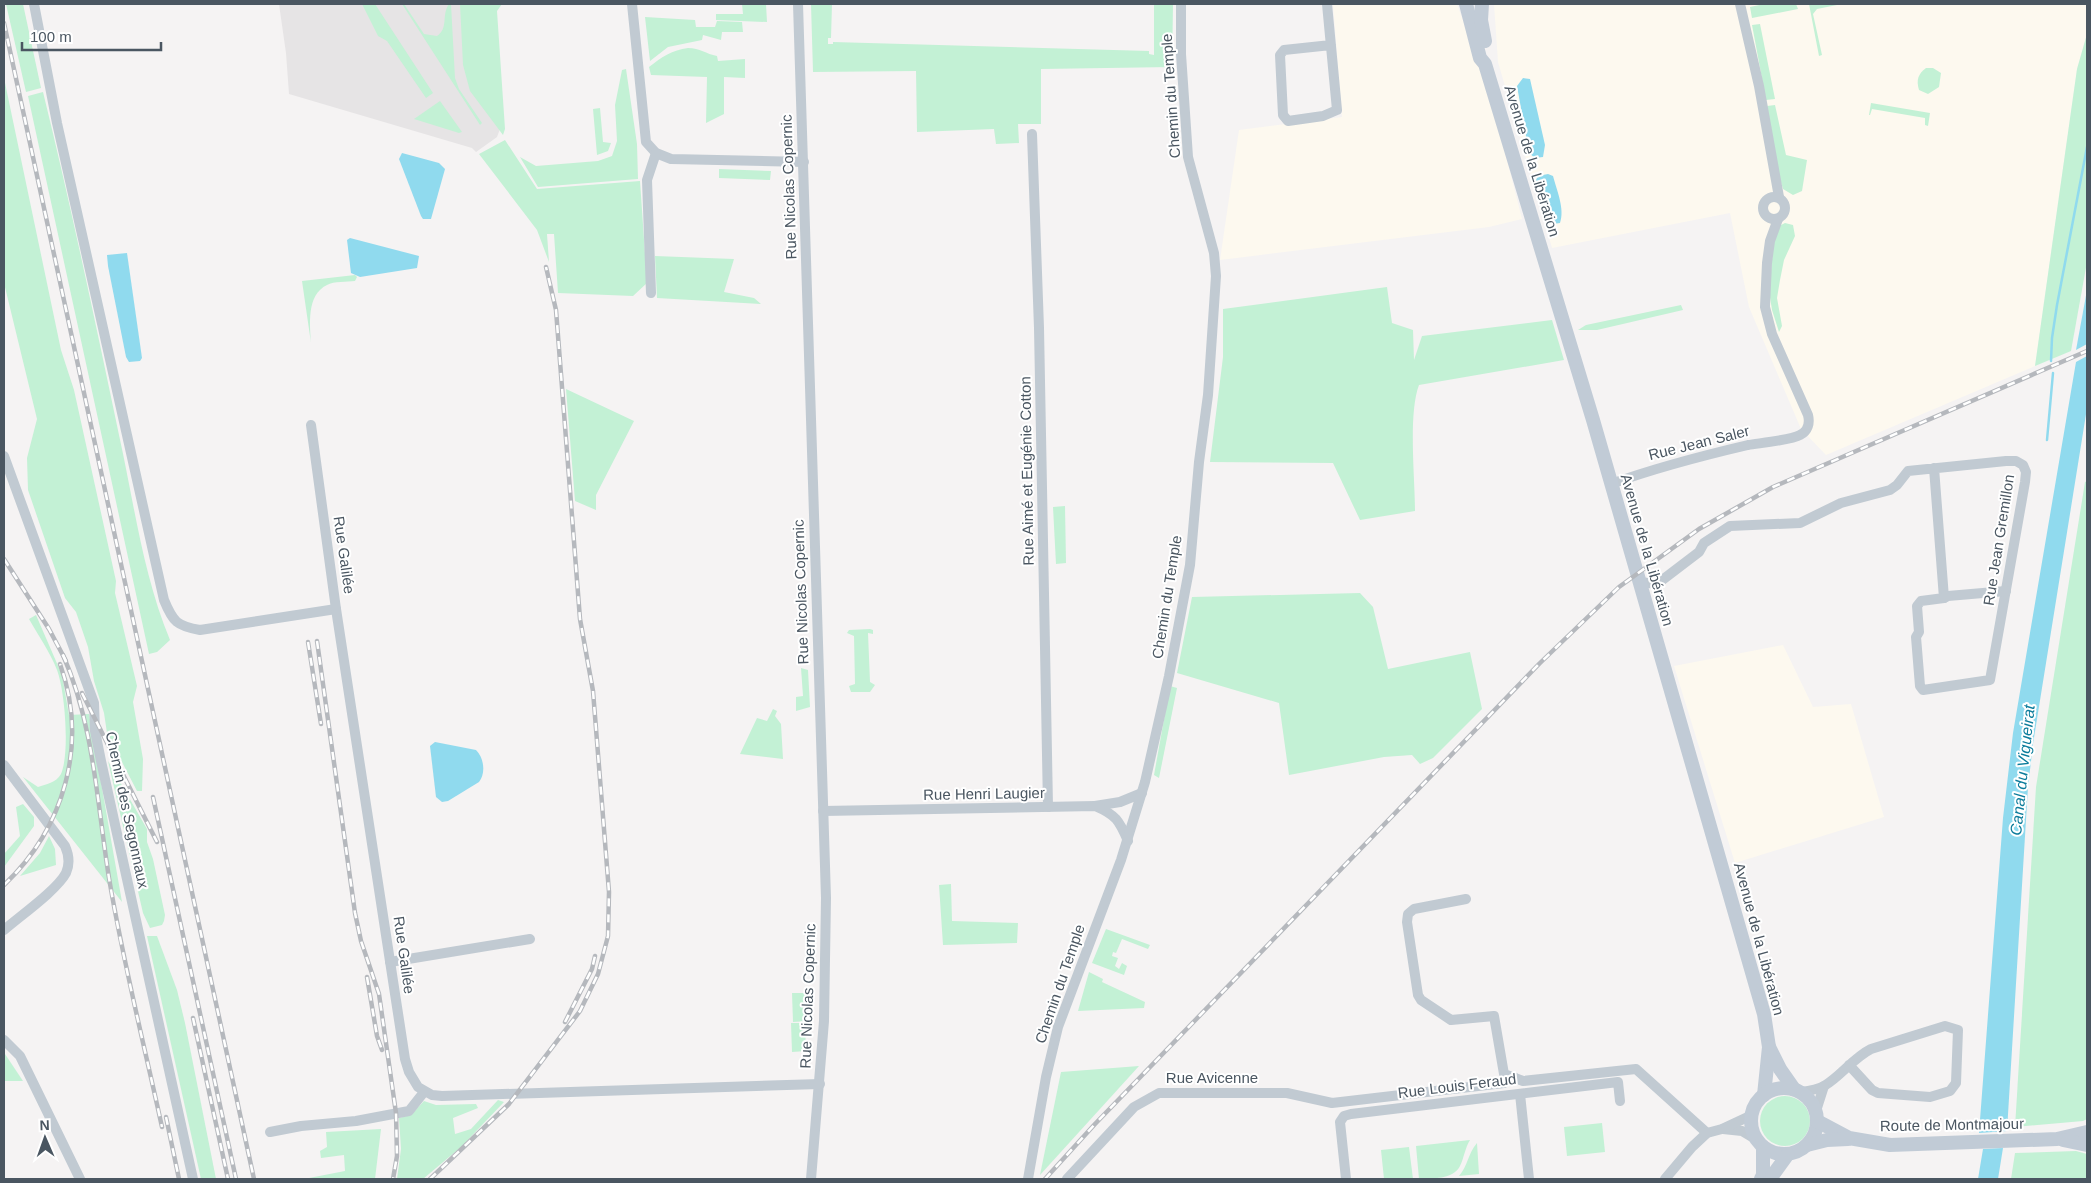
<svg xmlns="http://www.w3.org/2000/svg" width="2091" height="1183" viewBox="0 0 2091 1183" font-family="Helvetica,sans-serif">
<style>
.commercial{fill:#fdf9ef}
.education{fill:#e6e4e5}
.green{fill:#c3f1d5}
.water{fill:#90daee}
.lines{fill:none;stroke-linecap:round;stroke-linejoin:round}
.stream{stroke:#90daee;stroke-width:2.5}
.street{stroke:#c1cad2;stroke-width:10}
.secondary{stroke:#c1cbd6;stroke-width:14}
.rail-casing{stroke:#b5b8bd;stroke-width:4.5}
.rail{stroke:#fff;stroke-width:2.5;stroke-dasharray:8;stroke-linecap:butt}
.labels{text-anchor:middle;stroke-width:4;stroke-linejoin:round;paint-order:stroke}
.street-label{font-size:15px;fill:#4a5661;stroke:#fff}
.water-label{font-size:16px;font-style:italic;fill:#0c7c9b;stroke:#fff}
</style>
<rect width="100%" height="100%" fill="#f5f3f3"/>
<g class="commercial">
<path d="M1333,4H1457L1492,101L1522,219L1489,227L1220,260L1239,130L1342,117Z"/>
<path d="M1494,4H2087V34L2077,69L2035,366L1826,455L1801,429L1749,307L1730,213L1552,248L1498,62Z"/>
<path d="M1783,645L1813,707L1851,704L1884,817L1735,863L1674,666Z"/>
</g>
<path class="education" d="M279,4H468L500,129L497,137L476,152L472,148L289,94L286,53Z"/>
<g class="green">
<path d="M6,4H23L41,88L26,92Z"/>
<path d="M362,4H375L433,93L426,98L387,41L378,36Z"/>
<path d="M402,4H404L424,34L437,36C449,28 441,15 449,4H451L455,78L459,89L482,123L480,125Z"/>
<path d="M460,4H502L497,11L505,129L503,135L470,91L463,65Z"/>
<path d="M742,4H766L767,22L716,20V14H743Z"/>
<path d="M811,4H832L831,38H828V44H833V42L1149,51V54L1154,55V4H1173L1172,67L1041,69V124H1018L1019,143L996,144L994,129L917,132L916,71L813,72Z"/>
<path d="M1764,4H1796L1798,9L1752,18L1750,7Z"/>
<path d="M1809,4H1842L1817,9L1813,14L1822,55L1819,56Z"/>
<path d="M645,17L695,20L696,27H715L717,21L742,22L743,32H722L721,40L703,35L702,40L668,47L650,61Z"/>
<path d="M1760,24L1775,99L1766,100L1752,25Z"/>
<path d="M2087,34V262L2071,351L2035,366L2077,69Z"/>
<path d="M688,48C700,48 706,54 717,56L718,61L745,59V78L724,77V114L706,123L707,77L651,75L649,67C662,57 672,50 688,48Z"/>
<path d="M1926,68H1933L1941,73L1939,87L1928,94L1919,90C1916,80 1918,74 1926,68Z"/>
<path d="M626,69L637,144L638,179L538,187L520,157L536,166L598,161L612,156L617,141L615,105L622,70Z"/>
<path d="M4,78L61,350L74,390L116,581L115,593L137,686L133,702L143,759L142,791H137L107,733L104,713L94,681L88,647L76,612L65,598L28,490L27,458L37,419L4,283Z"/>
<path d="M43,92C71,206 95,321 119,435C134,503 143,575 170,640L157,652L149,654L28,96Z"/>
<path d="M440,101L462,132L459,133L414,119Z"/>
<path d="M1871,103L1930,113L1928,126L1925,125V118L1872,109L1870,115H1869Z"/>
<path d="M1775,105L1786,155L1807,160L1802,191L1793,195L1783,189L1780,179L1767,106Z"/>
<path d="M600,108L603,142L611,143L608,151L597,155L593,109Z"/>
<path d="M505,140L537,189L640,181L647,283L633,296L558,293L554,234H547L549,262L537,230L479,154Z"/>
<path d="M719,169L771,171L770,180L719,178Z"/>
<path d="M1785,223L1793,225L1795,236L1784,260L1780,280L1777,298L1782,326L1779,332L1772,310L1769,291L1774,239L1779,226Z"/>
<path d="M655,256L734,259L724,292L754,298L761,304L657,298Z"/>
<path d="M355,275L357,277L355,281C347,282 334,281 327,285C306,295 310,325 311,343L302,281Z"/>
<path d="M1387,287L1392,323L1413,330L1414,360L1422,336L1552,320L1564,360L1419,385C1408,414 1415,478 1415,511L1360,520L1333,463L1210,462L1223,357V309Z"/>
<path d="M1681,305L1683,310L1597,330H1578L1586,325Z"/>
<path d="M566,389L634,421L596,495V510L575,501Z"/>
<path d="M2087,481V1119L2083,1121L2015,1127L2036,787L2085,482Z"/>
<path d="M1065,506L1066,563L1056,564L1053,507Z"/>
<path d="M1360,593L1373,607L1388,669L1470,652L1482,709L1433,758L1420,764L1412,755L1384,757L1289,775L1279,703L1177,673L1192,597Z"/>
<path d="M36,615L62,675L69,715L89,714L122,902L23,777L38,787C46,784 56,783 61,774C70,753 65,691 57,670C50,652 38,635 29,619Z"/>
<path d="M870,629L873,630V634L868,633L870,682L875,685L870,692H851L849,686L855,684L854,636L847,633L849,630Z"/>
<path d="M801,668L808,670L810,707L796,711V697L803,696Z"/>
<path d="M1170,686L1177,688L1159,778L1154,775Z"/>
<path d="M773,709L777,711L775,716L781,724L783,759L740,754L757,718L767,721Z"/>
<path d="M108,761L147,829V842L153,859L165,915L164,921L162,925L150,928L143,913Z"/>
<path d="M23,804L34,817V826L4,867V854L20,836L16,807Z"/>
<path d="M49,836L55,849L56,865L20,876L40,853Z"/>
<path d="M951,884L952,921L1018,923L1017,943L943,945L939,885Z"/>
<path d="M1106,929L1150,945L1148,949L1122,939L1116,953L1113,952L1112,956L1118,958L1115,966L1119,969L1122,963L1127,966L1124,975L1092,963Z"/>
<path d="M147,936H157L177,990L185,1023L216,1179H201Z"/>
<path d="M1089,972L1103,979L1102,982L1145,1002L1144,1008L1078,1011Z"/>
<path d="M792,993H805L807,1021L793,1022Z"/>
<path d="M791,1023H805L806,1051L792,1052Z"/>
<path d="M4,1053L5,1054L23,1081H4Z"/>
<path d="M1139,1066L1040,1175L1061,1072Z"/>
<circle cx="1785" cy="1121" r="25"/>
<path d="M498,1100L504,1102L461,1147L423,1179H397L401,1149L399,1118L411,1115L424,1101L436,1105L476,1104L478,1108L453,1118L455,1134L471,1129Z"/>
<path d="M1602,1123L1605,1152L1567,1156L1564,1127Z"/>
<path d="M381,1129L375,1179H309V1178L345,1171L344,1155L321,1158L320,1151L327,1147L326,1132Z"/>
<path d="M1470,1140C1465,1148 1464,1158 1460,1166C1453,1180 1432,1178 1419,1179L1416,1146Z"/>
<path d="M1477,1143L1479,1174L1459,1176C1468,1166 1468,1153 1477,1143Z"/>
<path d="M1409,1147L1413,1179H1384L1381,1150Z"/>
<path d="M2076,1151L2087,1154V1179H2011L2015,1153Z"/>
</g>
<g class="water">
<path d="M1523,78L1530,79L1545,145L1543,157L1535,158L1529,153L1517,86Z"/>
<path d="M402,153L439,163L445,169L431,219H423L421,216L399,159Z"/>
<path d="M1548,174L1553,176C1557,191 1565,209 1560,223L1553,224L1547,220L1536,180L1538,176Z"/>
<path d="M350,238L419,256L417,268L360,277L351,273L347,240Z"/>
<path d="M127,253L142,358L140,361L129,362L126,357L108,266L107,255Z"/>
<path d="M2087,290V344L2076,350Z"/>
<path d="M2087,356V408L2033,744L2028,787L2007,1131L1979,1133L2003,818L2013,733L2076,362Z"/>
<path d="M435,742L476,750C484,758 486,773 479,782L448,801L442,802L436,797L430,746Z"/>
<path d="M2003,1148L1998,1179H1978L1983,1149Z"/>
</g>
<g class="lines">
<g class="stream">
<path d="M2051,361L2052,338L2057,305L2087,147"/>
<path d="M2047,440L2053,373"/>
</g>
<g class="street">
<path d="M34,4L57,123L164,600C173,622 177,626 200,630L336,609"/>
<path d="M632,4L646,142L656,153L671,159L804,162"/>
<path d="M798,4L826,898L824,1021L811,1179"/>
<path d="M1327,4L1337,110L1323,116L1288,121L1283,115L1280,55L1284,50L1331,45"/>
<path d="M1740,4L1759,86L1779,197"/>
<path d="M1032,134L1039,328L1048,807"/>
<circle cx="1774" cy="208" r="11"/>
<path d="M651,293L647,180L656,153"/>
<path d="M311,425L336,609L405,1059L409,1072L418,1087L432,1095L442,1096L820,1084"/>
<path d="M4,456L94,703L95,731L101,761L193,1179"/>
<path d="M1611,484C1655,468 1701,456 1748,445C1760,443 1792,440 1800,435C1808,431 1810,423 1808,415L1772,334L1765,307L1767,263L1770,241L1778,219"/>
<path d="M1640,582L1657,584L1699,552L1704,543L1730,526L1800,523L1841,503L1890,490L1897,485L1908,471L2006,461H2016L2023,465L2026,472L2025,482L1990,680L1923,690L1920,686L1916,637L1919,632L1917,606L1921,601L1944,598L1934,468"/>
<path d="M1944,598L1948,596L2006,591"/>
<path d="M4,765L65,846C69,855 70,864 66,873C57,890 20,916 4,930"/>
<path d="M1095,806L1120,802L1142,793"/>
<path d="M823,811L1095,806C1116,815 1119,820 1128,841"/>
<path d="M1466,899L1414,909L1408,914L1407,922L1418,995L1421,1000L1451,1020L1494,1016L1504,1074L1523,1081L1636,1069L1707,1133"/>
<path d="M390,962L530,939"/>
<path d="M4,1040L20,1056L80,1179"/>
<path d="M1800,1092C1808,1091 1817,1090 1824,1086C1841,1076 1853,1058 1871,1049L1945,1026L1958,1030L1956,1083L1950,1091L1930,1097L1878,1093L1872,1090L1849,1065"/>
<path d="M1520,1094L1529,1179"/>
<path d="M1816,1111L1824,1086"/>
<path d="M1723,1129L1742,1131L1757,1140"/>
<path d="M270,1132L301,1126L356,1121L409,1111L424,1092"/>
<path d="M1028,1179L1046,1077L1058,1027L1121,860L1145,782L1169,676L1190,565L1199,462L1208,395L1216,276L1214,253L1188,157L1181,54V4"/>
<path d="M1067,1179L1134,1107L1159,1093H1287L1332,1103L1504,1083L1514,1077"/>
<path d="M1346,1179L1340,1122L1344,1116L1351,1114L1618,1082L1620,1101"/>
<path d="M1665,1179L1692,1147L1707,1133L1722,1129L1752,1115"/>
</g>
<g class="secondary">
<path d="M1466,4L1480,58L1485,64L1593,420L1764,1014L1769,1047L1764,1095"/>
<path d="M1482,4L1481,20L1485,41"/>
<path d="M1769,1047L1780,1069L1794,1089"/>
<circle cx="1784" cy="1121" r="33"/>
<path d="M1817,1121L1849,1138L1890,1145L2057,1139L2087,1132"/>
<path d="M2063,1140L2087,1145"/>
<path d="M1807,1145L1827,1140L1848,1139"/>
<path d="M1761,1179L1763,1175V1147"/>
<path d="M1770,1179L1788,1154"/>
</g>
<defs>
<g id="rail">
<path d="M4,23L254,1179"/>
<path d="M4,559L49,629L66,661"/>
<path d="M317,641L355,913L361,941L379,994L396,1113L397,1156L393,1179"/>
<path d="M308,642L321,724"/>
<path d="M63,655C94,725 97,803 109,878C123,962 144,1044 162,1127"/>
<path d="M82,693L157,842"/>
<path d="M153,797L236,1179"/>
<path d="M4,885C64,828 89,744 60,664"/>
<path d="M367,977L377,1036L382,1050"/>
<path d="M193,1018L228,1179"/>
<path d="M565,1022L592,969L595,956"/>
<path d="M166,1117L179,1179"/>
<path d="M430,1179L509,1104L580,1011L598,974L608,936L609,892L593,691L580,619L556,310L546,267"/>
<path d="M1045,1179L1095,1124L1540,663L1619,587L1699,529L1773,487L2087,351"/>
</g>
</defs>
<use href="#rail" class="rail-casing"/>
<use href="#rail" class="rail"/>
</g>
<g class="labels">
<g class="street-label">
<text transform="translate(1171 96) rotate(-94)" y="5">Chemin du Temple</text>
<text transform="translate(1532 161) rotate(73)" y="5">Avenue de la Libération</text>
<text transform="translate(789 187) rotate(-92)" y="5">Rue Nicolas Copernic</text>
<text transform="translate(1699 443) rotate(-14)" y="5">Rue Jean Saler</text>
<text transform="translate(1027 471) rotate(-91)" y="5">Rue Aimé et Eugénie Cotton</text>
<text transform="translate(1999 540) rotate(-81)" y="5">Rue Jean Gremillon</text>
<text transform="translate(1647 550) rotate(74)" y="5">Avenue de la Libération</text>
<text transform="translate(344 555) rotate(82)" y="5">Rue Galilée</text>
<text transform="translate(801 592) rotate(-92)" y="5">Rue Nicolas Copernic</text>
<text transform="translate(1167 597) rotate(-81)" y="5">Chemin du Temple</text>
<text transform="translate(984 794) rotate(-1)" y="5">Rue Henri Laugier</text>
<text transform="translate(127 810) rotate(78)" y="5">Chemin des Segonnaux</text>
<text transform="translate(1759 939) rotate(75)" y="5">Avenue de la Libération</text>
<text transform="translate(404 955) rotate(82)" y="5">Rue Galilée</text>
<text transform="translate(1060 984) rotate(-71)" y="5">Chemin du Temple</text>
<text transform="translate(808 996) rotate(-88)" y="5">Rue Nicolas Copernic</text>
<text x="1212" y="1083">Rue Avicenne</text>
<text transform="translate(1457 1086) rotate(-7)" y="5">Rue Louis Feraud</text>
<text transform="translate(1952 1125) rotate(-1)" y="5">Route de Montmajour</text>
</g>
<g class="water-label">
<text transform="translate(2022 770) rotate(-84)" y="6">Canal du Vigueirat</text>
</g>
</g>
<rect width="2091" height="1183" fill="none" stroke="#4a5661" stroke-width="10"/>
<g transform="translate(45 1138) rotate(358)" stroke="#ffffff" stroke-width="4" paint-order="stroke">
<path d="M0-4L9 19L0 12L-9 19Z" fill="#4a5661"/>
<text y="-8" font-size="14" font-weight="bold" text-anchor="middle" fill="#4a5661">N</text>
</g>
<path d="M22 42v8h139v-8" fill="none" stroke="#4a5661" stroke-width="2.5"/>
<text x="30" y="42" font-size="15" fill="#4a5661" stroke="#ffffff" stroke-width="4" paint-order="stroke">100 m</text>
</svg>
